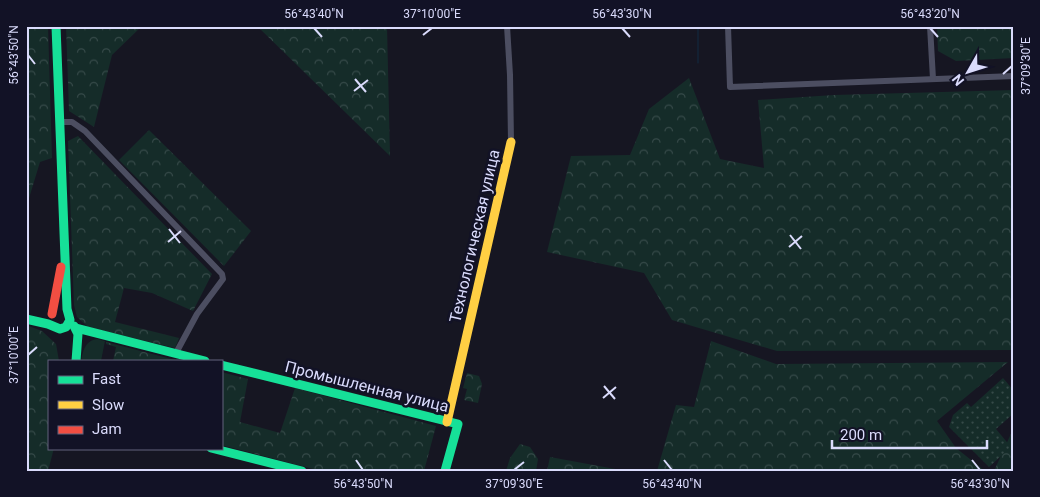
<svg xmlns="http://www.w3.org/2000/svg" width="1040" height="497" viewBox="0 0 1040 497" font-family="Roboto,sans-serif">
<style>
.grass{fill:#152c29}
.forest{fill:url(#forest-crowns)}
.park{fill:url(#park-dots)}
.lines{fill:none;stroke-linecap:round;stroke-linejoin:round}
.stream{stroke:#112b43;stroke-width:1}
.street{stroke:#4c4e61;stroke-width:6}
.fast{stroke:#16e098;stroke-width:9}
.slow{stroke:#ffcf43;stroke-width:9}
.jam{stroke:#f24e42;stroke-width:9}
.ticks{fill:none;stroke:#dadbfc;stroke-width:2}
.labels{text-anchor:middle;stroke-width:5;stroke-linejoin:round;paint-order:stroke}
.street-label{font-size:16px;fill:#dadbfc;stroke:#121226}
.neatline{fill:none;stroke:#dadbfc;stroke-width:2}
.ticks-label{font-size:12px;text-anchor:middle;fill:#dadbfc}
</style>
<defs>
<pattern id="forest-crowns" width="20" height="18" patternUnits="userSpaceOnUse" patternTransform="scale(1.25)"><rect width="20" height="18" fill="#152c29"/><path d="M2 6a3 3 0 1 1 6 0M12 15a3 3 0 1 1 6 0" fill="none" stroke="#364a49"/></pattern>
<pattern id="park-dots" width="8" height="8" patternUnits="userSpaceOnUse" patternTransform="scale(1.25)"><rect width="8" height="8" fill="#152c29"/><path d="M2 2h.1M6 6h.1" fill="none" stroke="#364a49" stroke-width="1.8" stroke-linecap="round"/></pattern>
</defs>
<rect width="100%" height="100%" fill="#161622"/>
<path class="grass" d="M97,339L105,341L101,361H81C83,350 85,341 97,339Z"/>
<g class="forest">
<path d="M26,26H48L52,158L40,162L26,208Z"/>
<path d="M66,26H142L112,55L94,127L69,111Z"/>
<path d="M257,26H387L390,156Z"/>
<path d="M937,26H1014V58L956,61L938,51Z"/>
<path d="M689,78L720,159L764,168L758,100L834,95L1014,90V350L777,351L672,320L644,273L547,252L571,156L630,155L649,109Z"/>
<path d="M149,130L251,231L224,266L119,160Z"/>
<path d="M78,136L212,274L193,311L152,293L124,288L115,322L179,338L175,348L88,327L77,317L74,305L68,141Z"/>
<path d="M26,325L42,331L56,344L59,361H49V448H54L48,471H26Z"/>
<path d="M711,341L776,364L1008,362L937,421L956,448L985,471H657L676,405L694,407Z"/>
<path d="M106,342L179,361H113L116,347L106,344Z"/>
<path d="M221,372L248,379L240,422L280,433L295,388L436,426L424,471H321L221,445Z"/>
<path d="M467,373L479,376L482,384L478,403L464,400L467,389L463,388Z"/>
<path d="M1014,427V471H994Z"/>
<path d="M520,444L530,447L538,459L536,471H506L510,458Z"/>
<path d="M550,457L626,471H547Z"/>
</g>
<path class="park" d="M1003,378L1014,391V413L996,429L1011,447L989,467L949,427L953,415L967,403L971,407Z"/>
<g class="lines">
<path class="stream" d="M698,26V63"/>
<g class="street">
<path d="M507,26L510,75L511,142"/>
<path d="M728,26L730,87L1014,76"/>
<path d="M930,26L933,79"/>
<path d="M60,122H72L85,131L222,274L223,279L197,314L176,353"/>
</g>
<g class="fast">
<path d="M26,319L48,324L60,329L66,327L70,320L67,309L56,26"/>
<path d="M74,326L78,334L76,361"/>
<path d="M76,328L205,361"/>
<path d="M221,365L458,424L445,471"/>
<path d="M211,448L302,471"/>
</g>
<path class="slow" d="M447,422L511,142"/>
<path class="jam" d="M52,314L61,267"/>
</g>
<path class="ticks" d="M314,28L322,37M622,28L630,37M930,28L938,37M423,35L432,28M28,55L35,64M1003,74L1012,66M355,79L366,92M354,91L368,80M169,229L180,243M790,235L801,249M168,242L181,231M789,247L802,236M28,355L37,347M604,386L615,399M603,398L616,387M356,460L363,470M664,460L672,470M972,460L980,470M514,470L524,462"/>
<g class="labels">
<g class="street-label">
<text transform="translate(474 236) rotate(-77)" y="6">Технологическая улица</text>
<text transform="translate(367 386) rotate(14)" y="6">Промышленная улица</text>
</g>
</g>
<rect width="1040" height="497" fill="none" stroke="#121226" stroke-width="55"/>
<rect x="48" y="360" width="175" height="90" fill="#121226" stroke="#62627c"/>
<rect x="58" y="376" width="25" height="8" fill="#16e098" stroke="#62627c"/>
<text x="92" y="384" font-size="15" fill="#dadbfc">Fast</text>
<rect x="58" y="401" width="25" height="8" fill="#ffcf43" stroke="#62627c"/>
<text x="92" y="410" font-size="15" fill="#dadbfc">Slow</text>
<rect x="58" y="426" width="25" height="8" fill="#f24e42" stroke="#62627c"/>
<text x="92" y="434" font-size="15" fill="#dadbfc">Jam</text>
<g transform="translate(968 72) rotate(231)" stroke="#121226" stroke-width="4" paint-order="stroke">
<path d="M0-4L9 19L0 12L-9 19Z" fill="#dadbfc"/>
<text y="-8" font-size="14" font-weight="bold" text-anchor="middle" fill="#dadbfc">N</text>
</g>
<path d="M832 440v8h155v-8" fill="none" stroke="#dadbfc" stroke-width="2.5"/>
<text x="840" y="440" font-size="15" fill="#dadbfc" stroke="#121226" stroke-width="4" paint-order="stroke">200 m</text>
<rect x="28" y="28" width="984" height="442" class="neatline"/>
<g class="ticks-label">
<text x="314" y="18">56°43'40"N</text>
<text x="432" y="18">37°10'00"E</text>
<text x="622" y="18">56°43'30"N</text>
<text x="930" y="18">56°43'20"N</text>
<text transform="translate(14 55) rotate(-90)" y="4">56°43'50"N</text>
<text transform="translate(1026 66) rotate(-90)" y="4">37°09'30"E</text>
<text transform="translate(14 355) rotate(-90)" y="4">37°10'00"E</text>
<text x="363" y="488">56°43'50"N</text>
<text x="514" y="488">37°09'30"E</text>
<text x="672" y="488">56°43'40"N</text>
<text x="980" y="488">56°43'30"N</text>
</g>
</svg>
